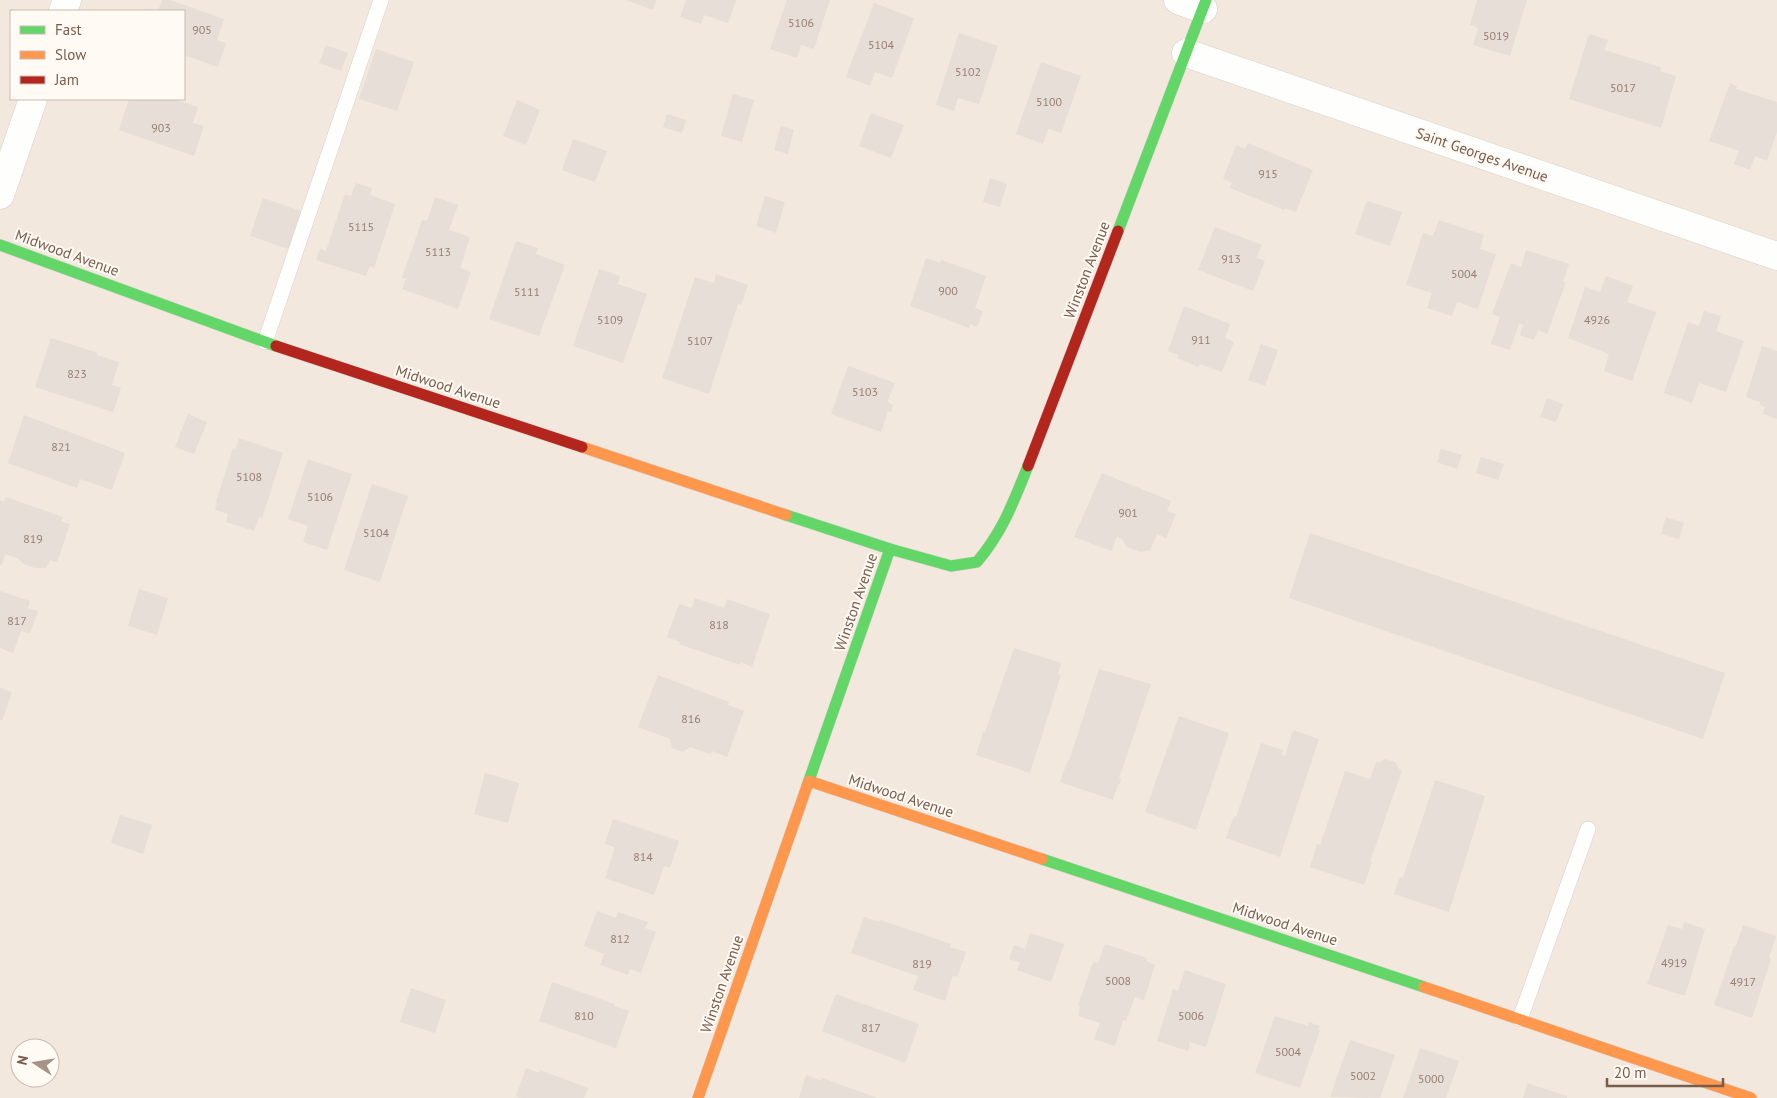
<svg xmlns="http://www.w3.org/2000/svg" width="1777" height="1098" viewBox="0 0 1777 1098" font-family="'PT Sans',sans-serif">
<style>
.residential{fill:#f2e8de;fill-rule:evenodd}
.building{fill:#e6ded7}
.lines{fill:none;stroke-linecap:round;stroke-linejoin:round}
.lane-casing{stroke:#d7d1cb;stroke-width:16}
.street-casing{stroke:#d7d1cb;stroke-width:29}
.fast-casing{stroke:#d9d2cb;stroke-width:12}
.slow-casing{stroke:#d9d2cb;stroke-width:12}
.jam-casing{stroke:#d9d2cb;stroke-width:12}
.lane{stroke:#fefefd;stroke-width:15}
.street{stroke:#fefefd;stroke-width:28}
.fast{stroke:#63d668;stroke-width:11}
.slow{stroke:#ff974d;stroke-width:11}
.jam{stroke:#b3261e;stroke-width:11}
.labels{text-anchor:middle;stroke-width:4;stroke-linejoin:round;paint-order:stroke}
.number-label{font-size:12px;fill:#977e72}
.street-label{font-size:15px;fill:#7a5c4d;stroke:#fffaf3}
</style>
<rect width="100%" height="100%" fill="#f9f5f0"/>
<path class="residential" d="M0,0H1777V1098H0ZM11,11H184V99H11ZM20,1048H50V1078H20Z"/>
<g class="building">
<path d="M162,0H170L224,19L217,40L226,43L218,67L184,55V11H158Z"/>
<path d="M626,0H656L653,10Z"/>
<path d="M686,0H736L728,23L704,15L701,24L680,17Z"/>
<path d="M787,0H830L814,49L801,45L797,58L770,49Z"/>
<path d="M1477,0H1527L1510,56L1473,45L1478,28L1470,25Z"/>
<path d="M874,3L914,18L892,78L875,72L870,86L846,77Z"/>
<path d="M959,33L998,46L979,104L958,98L954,111L936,105Z"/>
<path d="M1589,34L1608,40L1604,50L1661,67L1660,71L1676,76L1661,128L1569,99Z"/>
<path d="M326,45L348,53L341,71L319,63Z"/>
<path d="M376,49L414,62L397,111L359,99Z"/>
<path d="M1041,62L1081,76L1061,133L1048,129L1043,144L1016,134Z"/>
<path d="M1730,83L1737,86L1736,89L1777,102V132L1767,161L1755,156L1750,170L1734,164L1739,151L1709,141Z"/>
<path d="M733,94L754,100L742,142L721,136Z"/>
<path d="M129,99H174L198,107L193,123L204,126L194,156L119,130Z"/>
<path d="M517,100L540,110L526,145L503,136Z"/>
<path d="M871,113L904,125L891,158L859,146Z"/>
<path d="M667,114L686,120L682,133L663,127Z"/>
<path d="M781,126L794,130L788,154L774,150Z"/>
<path d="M573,139L607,151L595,182L562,170Z"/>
<path d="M1248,143L1313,170L1296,212L1285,208L1284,210L1230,188L1232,182L1223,179L1236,145L1245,149Z"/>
<path d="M990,178L1007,184L1000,207L983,202Z"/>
<path d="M356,183L372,188L370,195L395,204L374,268L370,266L366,276L316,260L320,249L326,251L345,194L351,196Z"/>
<path d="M765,196L785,202L776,233L756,226Z"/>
<path d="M435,197L458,205L449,230L470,237L460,268L471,272L458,309L402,289L406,279L402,278L422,220L427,221Z"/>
<path d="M263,198L301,211L288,249L250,236Z"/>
<path d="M1367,201L1402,212L1390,246L1355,234Z"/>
<path d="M1439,220L1484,235L1480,249L1496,254L1478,309L1457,302L1452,316L1427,308L1432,293L1406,285L1423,233L1433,236Z"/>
<path d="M1215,227L1262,245L1256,258L1265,261L1253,291L1198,270Z"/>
<path d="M516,241L538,248L536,254L565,265L539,336L489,319Z"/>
<path d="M1526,250L1569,264L1563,282H1566L1547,334L1538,330L1534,340L1520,335L1523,325L1519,324L1510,350L1491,344L1500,317L1492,314L1511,263L1521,267Z"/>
<path d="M926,258L940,263L941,260L986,276L975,308L983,311L977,327L970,324L969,328L910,306Z"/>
<path d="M599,269L620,276L618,284L647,294L623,363L573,346Z"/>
<path d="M716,274L748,285L741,305L738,304L709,394L662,378L695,277L714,283Z"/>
<path d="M1606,276L1633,286L1627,302L1656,312L1632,381L1604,371L1609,354L1568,338L1585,287L1600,292Z"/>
<path d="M1184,306L1230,324L1225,338L1234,342L1222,372L1200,364L1198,367L1177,358L1179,355L1168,351Z"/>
<path d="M1704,311L1721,316L1716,331L1744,341L1726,392L1699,383L1692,403L1664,393L1688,322L1699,326Z"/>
<path d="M51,338L98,353L97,355L119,362L112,385L121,388L113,412L35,387Z"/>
<path d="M1261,344L1278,350L1265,386L1248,380Z"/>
<path d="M1762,346L1777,351V419L1763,414L1765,407L1760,405V402L1746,397Z"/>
<path d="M848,366L895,383L887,402L893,405L891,412L888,411L881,432L831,414Z"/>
<path d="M1547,398L1563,404L1556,422L1540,417Z"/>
<path d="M188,414L207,422L194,454L175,447Z"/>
<path d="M24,415L125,453L112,490L80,479L77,488L8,463Z"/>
<path d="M239,438L283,453L262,518L259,517L254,531L226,522L228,514L215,510L217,503L216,502L233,448L236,449Z"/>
<path d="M1441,449L1462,455L1457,469L1437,462Z"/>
<path d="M1481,457L1504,464L1498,480L1476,473Z"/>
<path d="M308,459L352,474L327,550L303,542L308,526L288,519Z"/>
<path d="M1102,473L1171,501L1167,511L1176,514L1166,538L1157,534L1150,550L1141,552L1127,547L1122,539L1117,536L1112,551L1074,537Z"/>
<path d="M372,484L408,496L380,582L344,570Z"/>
<path d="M6,497L63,517L61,521L70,524L57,562L50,560L46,568H35L24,564L17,558L5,554L2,565H0V500L4,502Z"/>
<path d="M1666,517L1684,523L1679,539L1661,534Z"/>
<path d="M1310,533L1725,673L1703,739L1289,598Z"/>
<path d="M139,589L168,598L157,635L128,626Z"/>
<path d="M0,591L30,601L28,608L38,611L30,634L21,631L13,653L0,648Z"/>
<path d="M695,598L724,608L727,599L770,614L752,667L740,662V665L679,644L680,642L667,637L679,604L692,608Z"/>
<path d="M1014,648L1061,663L1058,674L1061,675L1030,773L976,755L983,732H985Z"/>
<path d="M1099,669L1151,684L1119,778L1121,779L1120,784H1118L1113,800L1060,782L1068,760L1069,761Z"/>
<path d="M658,675L729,702L728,705L744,711L727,757L712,751L710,754L690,747L683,752L672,748L670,739L638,727Z"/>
<path d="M0,688L12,692L2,721L0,720Z"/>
<path d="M1179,716L1229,733L1196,830L1145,812Z"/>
<path d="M1293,730L1319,739L1280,857L1226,838L1234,816L1236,817L1261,743L1283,750L1282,755L1285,756Z"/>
<path d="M1385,759L1395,762L1399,769L1402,770L1370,862L1372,863L1364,885L1310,867L1317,844L1320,845L1345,771L1370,779L1376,762L1379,763Z"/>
<path d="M485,773L519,783L508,823L474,814Z"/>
<path d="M1435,780L1485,796L1449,912L1394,894L1400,877L1403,878Z"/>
<path d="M120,815L152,825L143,854L111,843Z"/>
<path d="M613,819L679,841L670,868L664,866L654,895L605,878L615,847L605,844Z"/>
<path d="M597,911L616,918L618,912L648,922L645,928L656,932L641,973L630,969L628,975L600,965L604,954L584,946Z"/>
<path d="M864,917L879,922L880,920L951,944L950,947L966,952L957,977L953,975L945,1001L913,990L918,976L851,953Z"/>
<path d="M1684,922L1705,929L1685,996L1647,984L1668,925L1682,929Z"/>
<path d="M1743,925L1776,936L1769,958L1771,959L1752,1018L1714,1005L1734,946H1736Z"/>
<path d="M1030,933L1064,944L1051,982L1017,970L1020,962L1009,959L1014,945L1025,949Z"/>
<path d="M1105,944L1147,958L1146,961L1155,965L1144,1000L1135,997L1126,1021L1123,1020L1115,1046L1094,1039L1100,1023L1078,1016L1080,1006H1078L1093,962L1098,963Z"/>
<path d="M1185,970L1226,984L1206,1047L1190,1042L1188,1051L1157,1041L1173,989L1178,991Z"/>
<path d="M552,982L615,1004L614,1006L629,1011L616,1048L539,1021Z"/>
<path d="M411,988L446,1000L435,1033L400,1022Z"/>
<path d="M836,994L919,1024L905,1063L822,1031Z"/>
<path d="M1275,1016L1308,1026L1309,1022L1320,1026L1318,1030H1320L1300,1088L1255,1073Z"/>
<path d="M1350,1040L1395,1055L1380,1098L1330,1097Z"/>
<path d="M1420,1048L1459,1061L1446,1098H1403Z"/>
<path d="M526,1068L539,1073L540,1070L588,1088L584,1098H521L516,1096Z"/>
<path d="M806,1075L822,1081V1078L878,1098H799Z"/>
<path d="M1527,1083L1567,1096V1098H1523Z"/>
</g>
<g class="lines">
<defs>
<g id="lane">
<path d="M265,342L381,0"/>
<path d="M1520,1019L1588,829"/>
</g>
<g id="street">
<path d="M1178,0L1203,9"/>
<path d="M63,11L67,0"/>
<path d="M1186,53L1777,256"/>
<path d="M0,195L33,99"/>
</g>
<g id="fast">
<path d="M1118,231L1206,0"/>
<path d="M0,245L276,346"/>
<path d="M786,515L890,549L951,566L977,562C1003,531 1013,503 1028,466"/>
<path d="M807,786L890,549"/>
<path d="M1042,859L1424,987"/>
</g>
<g id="slow">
<path d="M582,447L786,515"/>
<path d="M809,781L1042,859"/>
<path d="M1424,987L1751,1098"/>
<path d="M698,1098L807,786"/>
</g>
<g id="jam">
<path d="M276,346L582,447"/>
<path d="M1028,466L1118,231"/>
</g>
</defs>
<use href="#lane" class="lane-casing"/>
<use href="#street" class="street-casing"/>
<use href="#fast" class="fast-casing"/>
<use href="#slow" class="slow-casing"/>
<use href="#jam" class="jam-casing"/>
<use href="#lane" class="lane"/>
<use href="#street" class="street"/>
<use href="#fast" class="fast"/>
<use href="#slow" class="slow"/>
<use href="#jam" class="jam"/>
</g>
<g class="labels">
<g class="number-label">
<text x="801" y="27">5106</text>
<text x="202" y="34">905</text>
<text x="1496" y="40">5019</text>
<text x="881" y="49">5104</text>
<text x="968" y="76">5102</text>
<text x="1623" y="92">5017</text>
<text x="1049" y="106">5100</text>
<text x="161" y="132">903</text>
<text x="1268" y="178">915</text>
<text x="361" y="231">5115</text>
<text x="438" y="256">5113</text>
<text x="1231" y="263">913</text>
<text x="1464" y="278">5004</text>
<text x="948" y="295">900</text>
<text x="527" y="296">5111</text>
<text x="610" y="324">5109</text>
<text x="1597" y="324">4926</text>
<text x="1201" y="344">911</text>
<text x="700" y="345">5107</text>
<text x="77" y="378">823</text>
<text x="865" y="396">5103</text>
<text x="61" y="451">821</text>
<text x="249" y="481">5108</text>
<text x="320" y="501">5106</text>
<text x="1128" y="517">901</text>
<text x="376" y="537">5104</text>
<text x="33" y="543">819</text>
<text x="17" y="625">817</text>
<text x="719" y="629">818</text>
<text x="691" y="723">816</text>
<text x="643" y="861">814</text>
<text x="620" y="943">812</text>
<text x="1674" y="967">4919</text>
<text x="922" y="968">819</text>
<text x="1118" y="985">5008</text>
<text x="1743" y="986">4917</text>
<text x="584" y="1020">810</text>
<text x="1191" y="1020">5006</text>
<text x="871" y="1032">817</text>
<text x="1288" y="1056">5004</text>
<text x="1363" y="1080">5002</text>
<text x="1431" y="1083">5000</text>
</g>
<g class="street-label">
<text transform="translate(1482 155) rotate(19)" y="5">Saint Georges Avenue</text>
<text transform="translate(67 253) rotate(20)" y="5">Midwood Avenue</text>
<text transform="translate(1087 270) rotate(-69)" y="5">Winston Avenue</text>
<text transform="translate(448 387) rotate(18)" y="5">Midwood Avenue</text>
<text transform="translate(856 602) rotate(-71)" y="5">Winston Avenue</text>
<text transform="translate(901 796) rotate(18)" y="5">Midwood Avenue</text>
<text transform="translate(1285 924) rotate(18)" y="5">Midwood Avenue</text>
<text transform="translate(722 984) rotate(-71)" y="5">Winston Avenue</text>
</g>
</g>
<rect x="10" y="10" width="175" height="90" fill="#fffaf3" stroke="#cabbb1"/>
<rect x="20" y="26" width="25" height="8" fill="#63d668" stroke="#cabbb1"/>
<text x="55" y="35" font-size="15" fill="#7a5c4d">Fast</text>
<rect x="20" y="51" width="25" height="8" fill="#ff974d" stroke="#cabbb1"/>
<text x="55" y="60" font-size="15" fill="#7a5c4d">Slow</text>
<rect x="20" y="76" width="25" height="8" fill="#b3261e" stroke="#cabbb1"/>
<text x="55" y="85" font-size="15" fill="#7a5c4d">Jam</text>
<g transform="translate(35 1063) rotate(282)"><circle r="24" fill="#fffaf3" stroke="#cabbb1"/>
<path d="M0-4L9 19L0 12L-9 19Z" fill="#a69286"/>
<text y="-8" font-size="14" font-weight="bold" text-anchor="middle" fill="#7a5c4d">N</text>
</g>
<path d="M1607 1078v8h116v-8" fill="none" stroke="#7a5c4d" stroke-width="2.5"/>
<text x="1614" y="1078" font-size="15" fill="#7a5c4d" stroke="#fffaf3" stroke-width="4" paint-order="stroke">20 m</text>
</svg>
